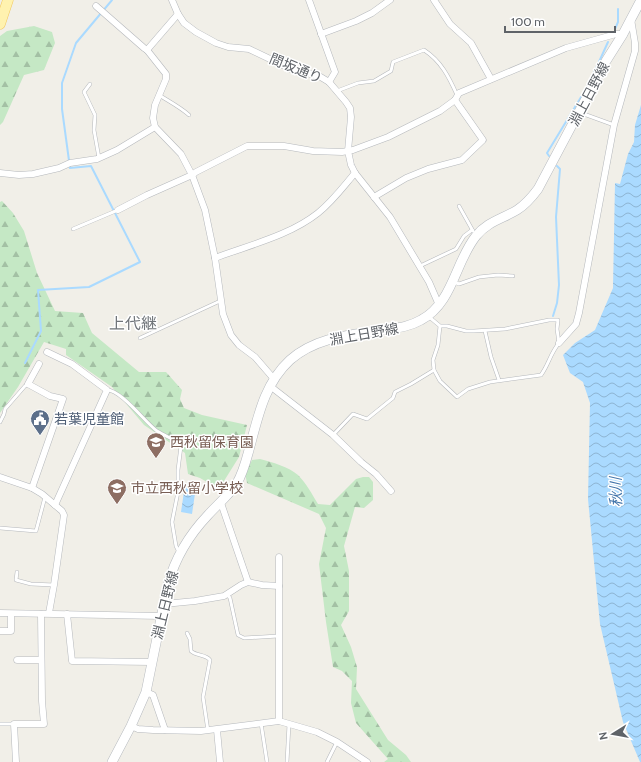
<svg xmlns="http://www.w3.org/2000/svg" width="641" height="762" viewBox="0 0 641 762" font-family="Cabin,'Noto Sans JP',sans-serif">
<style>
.forest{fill:url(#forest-firs)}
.water{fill:url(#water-waves)}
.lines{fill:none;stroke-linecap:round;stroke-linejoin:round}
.stream{stroke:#aadaff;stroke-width:2}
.lane-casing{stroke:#b5b8bc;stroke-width:4}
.street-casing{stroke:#b5b8bc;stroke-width:7}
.secondary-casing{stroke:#b6babf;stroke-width:10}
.primary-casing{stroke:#f2c960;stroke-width:11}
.lane{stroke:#fff;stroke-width:3}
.street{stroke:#fff;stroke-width:6}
.secondary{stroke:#fff;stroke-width:9}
.primary{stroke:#fff2af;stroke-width:10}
.labels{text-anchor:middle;stroke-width:3;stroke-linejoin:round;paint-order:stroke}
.street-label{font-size:14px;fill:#5f6368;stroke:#fff}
.service-label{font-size:14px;fill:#4e5e75;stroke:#fff;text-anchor:start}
.education-label{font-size:14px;fill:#785e54;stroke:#fff;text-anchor:start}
.water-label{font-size:15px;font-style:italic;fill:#4174aa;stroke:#fff}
.quarter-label{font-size:16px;fill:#70757a;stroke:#fff}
</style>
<defs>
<pattern id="forest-firs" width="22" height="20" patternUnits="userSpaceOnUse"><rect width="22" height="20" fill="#c5e8c5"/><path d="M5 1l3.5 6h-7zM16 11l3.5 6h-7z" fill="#a3c0a4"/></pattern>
<pattern id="water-waves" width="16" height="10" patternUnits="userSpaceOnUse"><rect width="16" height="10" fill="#aadaff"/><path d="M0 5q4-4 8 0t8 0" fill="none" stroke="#8eb4d2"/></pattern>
</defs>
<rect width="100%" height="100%" fill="#f1efe8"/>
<g class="forest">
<path d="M34,26L52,32L55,43L44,70L24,75L3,122L0,125V36L7,31Z"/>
<path d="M2,201L13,213L24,231L37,273L55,311L83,313L92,333L139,372H166L182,390L180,399L184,408L202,415L247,425L239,457L219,489L200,478L188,474L185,453L144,425L112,387L66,355V349L44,342L18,387L0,413V202Z"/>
<path d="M260,459C272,462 289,467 298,475C306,483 312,494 318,504L330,505L356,479L363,477H369L373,482V500L364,508L355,507L344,546L349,571V611L341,625L351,647L357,667L356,689L388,740L406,755L411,762H384L388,759L356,723L351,703L352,681L342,671L333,667L326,622L319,564L326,528L319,514L247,483L245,474L252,460Z"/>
</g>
<g class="water">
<path d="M641,105V762H640L623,722L600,624L588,499L590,403L583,382L570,373L563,355L575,343L595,330L613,288L615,183L620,184L628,154L634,142L635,125Z"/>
<path d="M185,485L196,487L192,514L181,512Z"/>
</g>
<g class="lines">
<g class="stream">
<path d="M615,29L618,22V9"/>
<path d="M549,156L547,153L589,84L608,42"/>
<path d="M553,316L557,303L559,285L556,217L560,169L557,166"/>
<path d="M25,363L41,331L38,290L89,287L140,262L91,166L70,168L62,109V83L76,43L112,0"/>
</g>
<defs>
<g id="lane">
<path d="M90,84L84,92L95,115L94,130L99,158"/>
<path d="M337,91L358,83L374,81L391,71L393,62L424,50C441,61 449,77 457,95"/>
<path d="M159,95C170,102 180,107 189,115"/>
<path d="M581,113L614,125"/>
<path d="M459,206L473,231"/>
<path d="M73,229L118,210"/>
<path d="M420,266L456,249L464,236L472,230"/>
<path d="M454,282L459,284L479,277L498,275L513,276"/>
<path d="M428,316L440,326H447L466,331H474L505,329L549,320H558L557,329L559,343C550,354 549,364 541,375L490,382L468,389L457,397L440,381L434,370L433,360L438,345L440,326"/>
<path d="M485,331L491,357L499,380"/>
<path d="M140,338L220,301"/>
<path d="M107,390C121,390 145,422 157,431C164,435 172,439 179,443L181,446L178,470V492L172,522L176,546L179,552"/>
<path d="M0,422L4,414L5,409L25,386L28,384"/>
<path d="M333,435L353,414L367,419L393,398L395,392L411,384L434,370"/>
<path d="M0,528L36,531L45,497"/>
<path d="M17,572L16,580L31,584L54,585"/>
<path d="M227,594L230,598L238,635L244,638L278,636"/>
<path d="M187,633L190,639L191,651C196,656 206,654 210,660L203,697L208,731"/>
<path d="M261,723L267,762"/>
<path d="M0,724H14"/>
<path d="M287,762L289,724"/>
<path d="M327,762L337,742"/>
</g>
<g id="street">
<path d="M172,0L178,14L184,23L196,32L216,43L228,47L249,49L293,70L319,76L329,82L346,102L350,108L351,117L348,151L351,165L355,173L390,217L429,282L439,305"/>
<path d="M309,0L335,72L329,82"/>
<path d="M434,0L450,24L471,43L491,79"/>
<path d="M96,6L144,48L147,50L166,74V79L155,105L153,118L155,127L181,154L192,175L205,210L215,258L223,314L231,335L239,345L255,357L274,379"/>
<path d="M321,34L356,21L372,13L390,0"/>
<path d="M147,50L178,14"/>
<path d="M0,173L19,175L33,174L59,168L70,163L97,159L117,150L155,127"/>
<path d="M374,197L406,178L428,169L462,160L483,140L455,100"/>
<path d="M118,210L147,195L192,175L196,172L247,146H284L313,151L342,152L353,150L388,137L440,111L455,100L459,93L566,48L616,34H623"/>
<path d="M215,258C249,245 289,236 318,213C333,201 343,187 355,173"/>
<path d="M559,343L576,324L579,313L614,125L635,51V43L631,19"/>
<path d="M47,352L72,364L107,390L55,505"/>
<path d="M270,386L333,435L361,462L376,474L391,491"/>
<path d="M0,477L32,488L42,494L62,511L64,515L54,585L49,613"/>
<path d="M32,488L63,399L50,396L28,384L39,364"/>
<path d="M221,503L248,582"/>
<path d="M279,557V721"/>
<path d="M164,604L195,601L224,596L241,585L248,582L262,585L279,586"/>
<path d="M0,613L161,616"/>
<path d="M67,614L72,661L152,662"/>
<path d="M0,631H11V614"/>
<path d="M17,660H41"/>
<path d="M146,692L153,695L165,730"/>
<path d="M131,726L138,729L153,730L201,731L279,721L317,732L337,742L367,762"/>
<path d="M217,730L220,762"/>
<path d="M16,762L14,724H44L42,701L41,614"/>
</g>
<path id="secondary" d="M112,762L131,726L146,692L168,584C175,559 190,534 208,515C218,504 229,495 237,483C243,473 246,461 249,450C258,417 264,384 290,360C316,337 350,335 383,330C396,328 409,327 421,320C453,303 455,262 476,236C487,222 502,219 517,210C525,205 532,197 538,189L606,61L623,34L641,0"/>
<path id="primary" d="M0,24L8,0"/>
</defs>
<use href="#lane" class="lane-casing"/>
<use href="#street" class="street-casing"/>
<use href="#secondary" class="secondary-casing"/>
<use href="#primary" class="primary-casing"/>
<use href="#lane" class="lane"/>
<use href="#street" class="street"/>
<use href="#secondary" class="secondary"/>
<use href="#primary" class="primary"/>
</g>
<defs>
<symbol id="civic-pin" viewBox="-11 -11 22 30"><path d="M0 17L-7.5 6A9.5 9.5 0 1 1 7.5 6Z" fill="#5c6f8a" stroke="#fff"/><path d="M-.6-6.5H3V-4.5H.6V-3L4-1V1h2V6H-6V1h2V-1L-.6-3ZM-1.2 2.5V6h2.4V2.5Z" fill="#fff"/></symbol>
<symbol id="school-pin" viewBox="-11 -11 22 30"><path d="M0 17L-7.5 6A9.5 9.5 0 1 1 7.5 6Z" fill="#8d6e63" stroke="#fff"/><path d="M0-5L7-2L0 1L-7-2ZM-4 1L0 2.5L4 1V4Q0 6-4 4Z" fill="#fff"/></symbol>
</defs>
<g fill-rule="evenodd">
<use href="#civic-pin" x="29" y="408" width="22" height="30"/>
<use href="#school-pin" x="145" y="431" width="22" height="30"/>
<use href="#school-pin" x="106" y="477" width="22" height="30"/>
</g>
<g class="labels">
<g class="street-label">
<text transform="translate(296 68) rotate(22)" y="5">間坂通り</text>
<text transform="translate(589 94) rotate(-62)" y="5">淵上日野線</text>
<text transform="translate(364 334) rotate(-10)" y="5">淵上日野線</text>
<text transform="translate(165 605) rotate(-76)" y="5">淵上日野線</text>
</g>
<g class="service-label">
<text x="54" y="424">若葉児童館</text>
</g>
<g class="education-label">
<text x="170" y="447">西秋留保育園</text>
<text x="131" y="493">市立西秋留小学校</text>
</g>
<g class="water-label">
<text transform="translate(616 492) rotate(-91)" y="5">秋川</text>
</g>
<g class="quarter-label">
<text x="133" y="329">上代継</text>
</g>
</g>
<g transform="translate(613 734) rotate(259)" stroke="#ffffff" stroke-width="3" paint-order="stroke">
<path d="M0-3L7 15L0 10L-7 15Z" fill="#5f6368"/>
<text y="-6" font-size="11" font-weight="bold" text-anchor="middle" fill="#5f6368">N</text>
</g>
<path d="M505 26v6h110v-6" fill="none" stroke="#5f6368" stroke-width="2"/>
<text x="511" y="26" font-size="12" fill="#5f6368" stroke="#ffffff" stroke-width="3" paint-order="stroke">100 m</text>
</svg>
